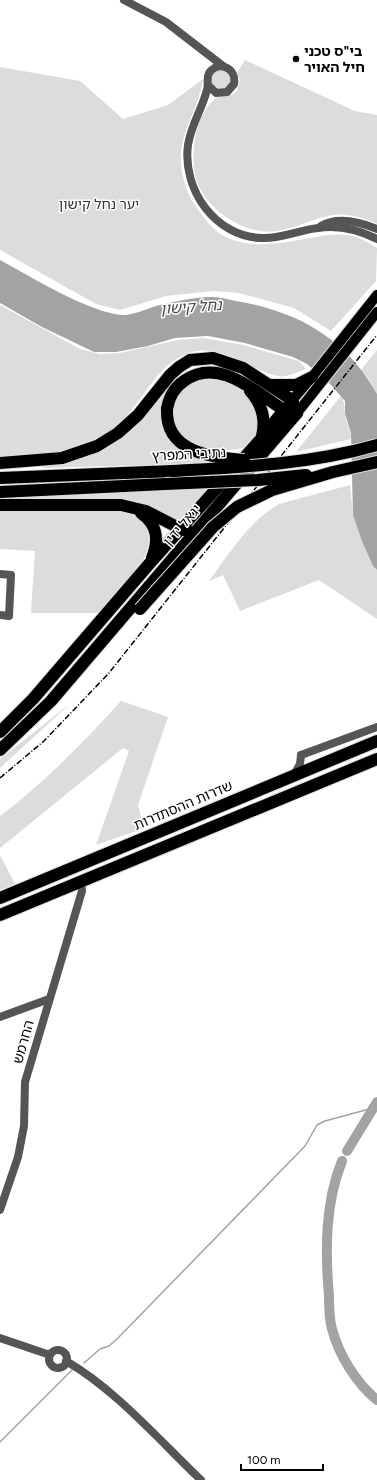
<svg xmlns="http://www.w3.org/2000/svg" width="377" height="1480" viewBox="0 0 377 1480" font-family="Figtree,'Noto Sans Hebrew',sans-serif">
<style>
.green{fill:#dcdcdc}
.water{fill:#a3a3a3}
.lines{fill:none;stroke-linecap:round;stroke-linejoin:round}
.stream{stroke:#a3a3a3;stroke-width:1.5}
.river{stroke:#a3a3a3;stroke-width:10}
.major-casing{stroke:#dbdbdb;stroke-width:12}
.highway-casing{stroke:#dbdbdb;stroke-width:14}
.minor{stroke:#555;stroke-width:8}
.major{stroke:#000;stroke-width:10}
.highway{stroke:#000;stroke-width:12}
.rail{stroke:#000;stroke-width:1.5;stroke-dasharray:6 2 1 2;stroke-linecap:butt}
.highway-bridge-casing{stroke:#dbdbdb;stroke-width:14;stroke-linecap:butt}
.highway-bridge{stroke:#000;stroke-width:12}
.poi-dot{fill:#000;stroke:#fff;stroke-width:1.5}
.labels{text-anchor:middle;stroke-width:3;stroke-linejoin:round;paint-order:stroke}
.poi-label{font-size:14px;font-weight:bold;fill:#000;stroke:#fff;text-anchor:start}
.park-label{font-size:14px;fill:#333;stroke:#fff}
.street-label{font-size:14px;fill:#000;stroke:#fff}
.water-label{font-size:15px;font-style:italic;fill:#444;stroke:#fff}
</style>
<rect width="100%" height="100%" fill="#fff"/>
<g class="green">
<path d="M245,60L355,111L377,115V224C364,218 347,213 333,215C313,218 297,228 277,231C242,236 199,206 194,170C192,147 196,115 215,99C221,94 229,98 237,91L240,80L237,73Z"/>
<path d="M0,67L80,81L123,119L168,105L203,79C201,86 200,95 197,102C191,119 183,133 181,151C179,171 186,194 199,211C203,216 207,222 212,227C234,250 272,245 299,240C315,237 331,233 347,235C358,236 367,242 377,248L376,281L331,331L294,308L239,293L214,291L166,296L120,310L96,304L0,250Z"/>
<path d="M215,69L230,72L232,75L229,88L217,90L209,80Z"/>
<path d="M0,305L80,349L100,354L120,353L178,340L204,338L243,345L299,361L306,369C297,372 287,378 277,376C247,369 225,344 192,352C154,362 141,410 110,431C79,454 37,455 0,457Z"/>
<path d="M377,350V394L368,378L361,370Z"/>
<path d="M209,376C216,378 224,379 230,381C247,389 265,420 257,438C256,440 252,442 250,444C239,455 198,449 186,440C169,427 167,395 186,384C193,381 202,379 209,376Z"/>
<path d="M164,389L168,392C170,440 163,446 213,463L43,468L42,464C80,462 108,452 136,426C147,415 155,401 164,389Z"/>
<path d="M341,396C345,402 344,407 345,414C346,423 351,430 351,439L296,452Z"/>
<path d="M350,485L353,515L373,565L377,570V619L319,580L240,611L223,575L209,581C230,553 248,522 279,504Z"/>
<path d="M213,486L178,524L154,512L0,500V496Z"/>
<path d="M0,510H116C149,515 157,536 141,564L98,613H31L35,551L0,549Z"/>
<path d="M121,701L168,717L138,805L143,824L142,829L96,845L129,751L123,748L0,848V816C46,781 82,744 121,701Z"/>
<path d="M71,703L1,767L0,768V759Z"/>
<path d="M0,855L15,884L0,890Z"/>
</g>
<path class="water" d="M0,260C30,276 91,314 124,315C133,315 146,309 156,306C171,302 196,297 212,297C222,297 233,301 242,302C301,313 348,341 377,394V570L373,566L362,541L353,515L351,433L345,414V401L330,384L307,364L293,357L245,343L208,336L175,338L148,346L116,352H94L42,327L0,303Z"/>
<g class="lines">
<g class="stream">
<path d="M84,1363L100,1349L109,1346L117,1339L305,1146L317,1125L325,1121L373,1108"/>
<path d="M0,1442L72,1370"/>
</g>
<g class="river">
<path d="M347,1151L377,1102"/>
<path d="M342,1161C325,1203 325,1251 329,1296C329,1307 329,1318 332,1329C339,1355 356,1383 377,1400"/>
</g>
<defs>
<g id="major">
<path d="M288,405L312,377L377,295"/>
<path d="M297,413L377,312"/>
</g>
<g id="highway">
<path d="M271,385H296L312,377"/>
<path d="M250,391C262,404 266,419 262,436"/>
<path d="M167,409C169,397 175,387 184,381C219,356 255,392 284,410L290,411"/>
<path d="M0,463L62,458L97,446L118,433L138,415L170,375L179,367L190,360L213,358L243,368L292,400L297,413"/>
<path d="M333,472L377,462"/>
<path d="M0,478L173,471"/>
<path d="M0,492L165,484"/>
<path d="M0,505H121L146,511L181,529L188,531"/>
<path d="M141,513C158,525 159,540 152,558"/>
<path d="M0,732L33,699L150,563L260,440L284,410"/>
<path d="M0,750L51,701L297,413"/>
<path d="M0,898L377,741"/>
<path d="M0,915L377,759"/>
</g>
</defs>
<use href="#major" class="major-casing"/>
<use href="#highway" class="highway-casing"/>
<g class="minor">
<path d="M124,0L166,22L223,66"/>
<path d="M208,85L216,93L227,92L234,84C237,68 219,60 209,73C206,79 209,84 207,90C202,109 191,125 188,145C182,189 215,237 262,238C281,239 299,230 318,228C338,225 359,230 377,239"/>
<path d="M321,226C338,216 360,222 377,229"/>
<path d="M0,574L11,575L9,616L0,615"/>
<path d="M301,755L377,727"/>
<path d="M294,775L300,764L301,755"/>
<path d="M0,1017L49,999"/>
<path d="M0,1210L18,1157L24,1126L25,1082L82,891L81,882"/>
<path d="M0,1338L50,1355"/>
<circle cx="58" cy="1359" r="9"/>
<path d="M66,1361C115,1389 160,1441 201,1480"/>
</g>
<use href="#major" class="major"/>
<use href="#highway" class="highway"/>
<path class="rail" d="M0,778L44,741L109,673L377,335"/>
<defs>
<g id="highway-bridge">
<path d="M167,409C165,453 212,457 244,460"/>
<path d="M173,471C242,467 311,464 377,445"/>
<path d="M165,484L258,480L306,475"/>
<path d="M140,609L213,527L237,507L272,490L333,472"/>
</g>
</defs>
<use href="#highway-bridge" class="highway-bridge-casing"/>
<use href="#highway-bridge" class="highway-bridge"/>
</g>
<circle class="poi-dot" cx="296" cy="59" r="4"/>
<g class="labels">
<g class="poi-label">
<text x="304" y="56">בי"ס טכני<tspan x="304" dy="16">חיל האויר</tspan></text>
</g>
<g class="park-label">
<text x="99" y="209">יער נחל קישון</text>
</g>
<g class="street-label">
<text transform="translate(189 454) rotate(-3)" y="5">נתיבי המפרץ</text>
<text transform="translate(182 525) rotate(-49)" y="5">יגאל ידין</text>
<text transform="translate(183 805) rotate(-23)" y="5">שדרות ההסתדרות</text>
<text transform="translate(23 1042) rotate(-74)" y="5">החרמש</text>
</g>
<g class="water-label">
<text transform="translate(191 307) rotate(-4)" y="5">נחל קישון</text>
</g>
</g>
<path d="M241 1464v6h82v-6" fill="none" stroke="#000000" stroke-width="2"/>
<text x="247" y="1464" font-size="12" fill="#000000" stroke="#ffffff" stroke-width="3" paint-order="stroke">100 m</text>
</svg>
